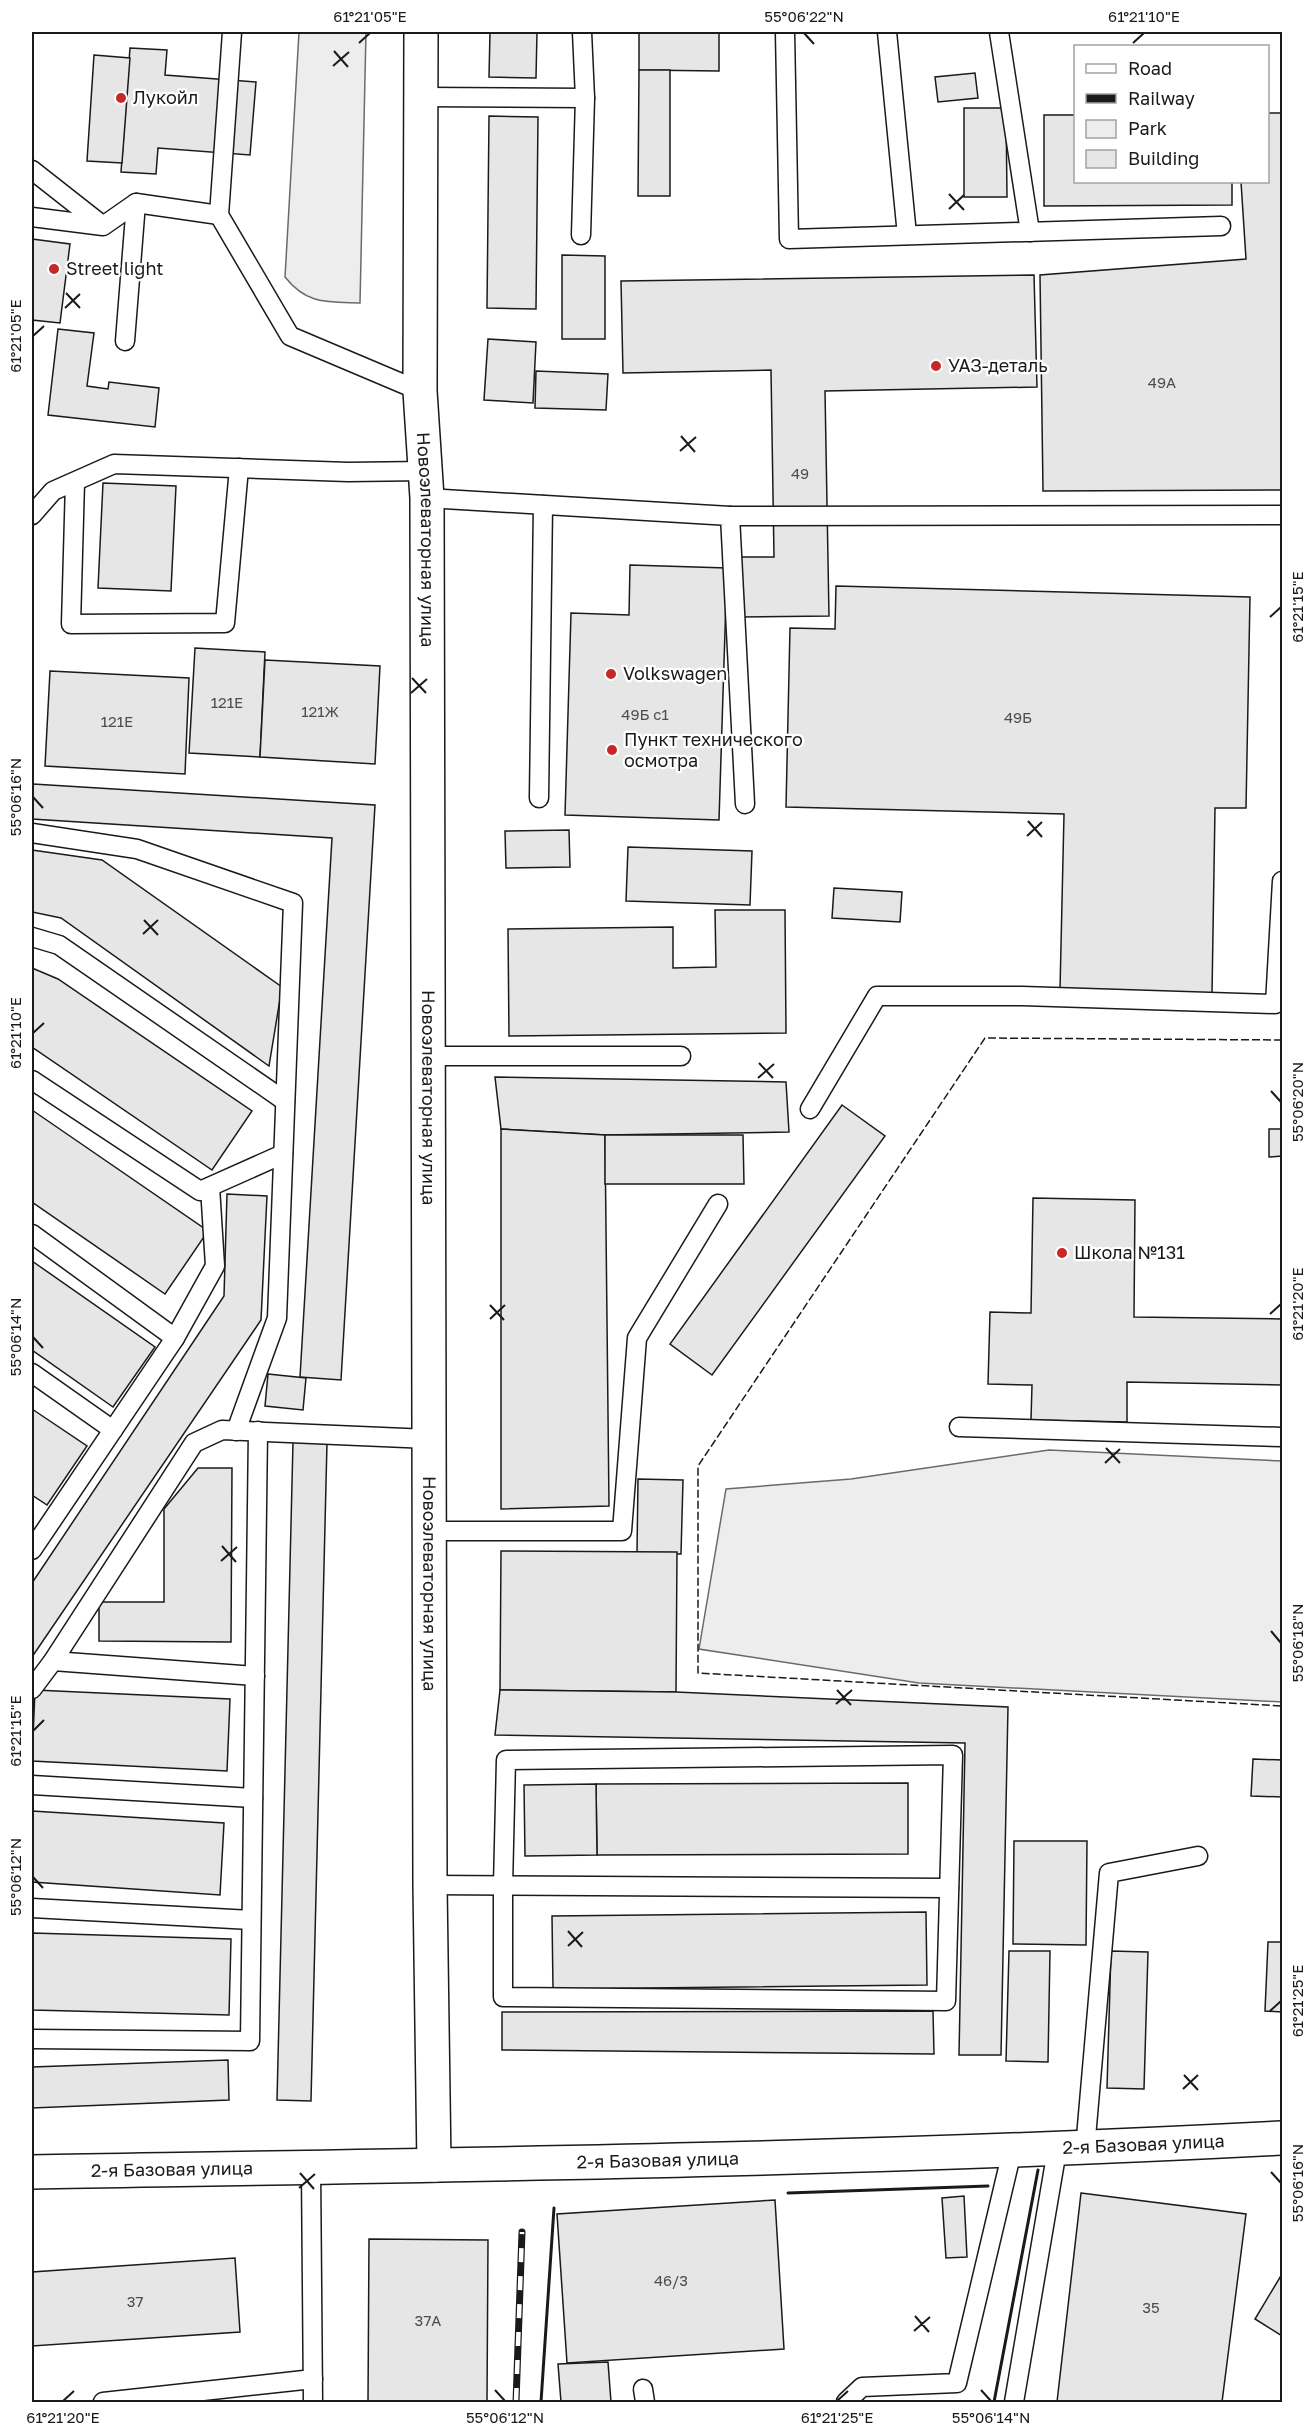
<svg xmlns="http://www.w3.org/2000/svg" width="1314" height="2434" viewBox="0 0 1314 2434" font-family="'Golos Text',sans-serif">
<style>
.green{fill:#ededed;stroke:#6a6a6a;stroke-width:1.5}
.building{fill:#e6e6e6;stroke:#1a1a1a;stroke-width:1.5}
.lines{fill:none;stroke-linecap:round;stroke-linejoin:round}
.lane-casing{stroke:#1a1a1a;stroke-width:21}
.street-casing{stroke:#1a1a1a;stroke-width:36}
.lane{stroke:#fff;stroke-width:18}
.street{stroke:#fff;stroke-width:33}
.rail-casing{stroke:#1a1a1a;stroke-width:7}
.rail{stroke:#fff;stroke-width:4.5;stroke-dasharray:14;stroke-linecap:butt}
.fence{stroke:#1a1a1a;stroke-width:1.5;stroke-dasharray:8 3;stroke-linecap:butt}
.wall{stroke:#1a1a1a;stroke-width:3}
.ticks{fill:none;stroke:#1a1a1a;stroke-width:2}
.poi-dot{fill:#c62828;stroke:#fff;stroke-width:2}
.labels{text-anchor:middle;stroke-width:4.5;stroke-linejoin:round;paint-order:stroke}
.number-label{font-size:15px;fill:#4d4d4d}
.poi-label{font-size:18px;fill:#1a1a1a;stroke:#fff;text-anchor:start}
.street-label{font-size:18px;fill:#1a1a1a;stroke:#fff}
.neatline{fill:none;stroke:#1a1a1a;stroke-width:2}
.ticks-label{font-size:15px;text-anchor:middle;fill:#1a1a1a}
</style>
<rect width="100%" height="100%" fill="#fff"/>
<g class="green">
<path d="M299,32H366L360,303C328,302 307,305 285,277Z"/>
<path d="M1049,1450L1282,1461V1702L919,1683L699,1649L726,1489L851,1479Z"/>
</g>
<g class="building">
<path d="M490,32H537L536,78L489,77Z"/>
<path d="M639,32H719V71L639,70Z"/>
<path d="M130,48L167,50L165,75L256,82L250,155L158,148L156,174L121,172Z"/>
<path d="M94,55L130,58L122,163L87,161Z"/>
<path d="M639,70H670V196H638Z"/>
<path d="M975,73L978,98L938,102L935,77Z"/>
<path d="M964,108H1006L1007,197H964Z"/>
<path d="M1268,113H1282V490L1043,491L1040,275L1246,259L1241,182H1268Z"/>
<path d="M1044,115H1076V182H1232V205L1044,206Z"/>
<path d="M489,116L538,117L536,309L487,308Z"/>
<path d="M32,239L70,244L60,323L32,320Z"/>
<path d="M562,255L605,256V339H562Z"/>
<path d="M1034,275L1037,387L825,391L829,616L741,617L740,557H774L771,370L623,373L621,281Z"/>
<path d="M58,329L94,333L87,386L108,389L109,382L159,388L155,427L48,415Z"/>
<path d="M488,339L536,342L533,403L484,400Z"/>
<path d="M536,371L608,374L606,410L535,408Z"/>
<path d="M103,483L176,486L171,591L98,588Z"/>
<path d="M630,565L727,568L719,820L565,815L571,613L629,615Z"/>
<path d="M836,586L1250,597L1246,808H1215L1212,994L1060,990L1064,814L786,807L790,628L835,629Z"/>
<path d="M195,648L265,652L260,757L189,753Z"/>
<path d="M265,660L380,666L375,764L260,757Z"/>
<path d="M50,671L189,678L185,774L45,766Z"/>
<path d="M33,784L375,805L341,1380L300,1377L332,838L32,819Z"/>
<path d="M569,830L570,867L506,868L505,831Z"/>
<path d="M628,847L752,851L750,905L626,901Z"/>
<path d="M32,850L102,860L282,987L269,1066L61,918L32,912Z"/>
<path d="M834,888L902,892L900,922L832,918Z"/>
<path d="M715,910H785L786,1033L509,1036L508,929L673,927V968L716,967Z"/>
<path d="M32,968L58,979L252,1111L212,1170L32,1047Z"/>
<path d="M495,1077L786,1082L789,1132L605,1135L501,1129Z"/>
<path d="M842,1105L885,1136L712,1375L670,1344Z"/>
<path d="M32,1110L208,1231L165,1294L32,1202Z"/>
<path d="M501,1129L605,1135L609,1506L501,1509Z"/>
<path d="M1269,1129H1282V1156L1269,1157Z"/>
<path d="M605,1135H743L744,1184H605Z"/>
<path d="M227,1194L267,1196L261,1320L32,1657V1583L224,1296Z"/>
<path d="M1033,1198L1135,1200L1134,1317L1282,1319V1385L1127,1382V1422L1031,1420L1032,1385L988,1384L990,1312L1031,1313Z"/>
<path d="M32,1261L155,1347L113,1407L32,1350Z"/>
<path d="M268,1374L306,1378L303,1410L265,1406Z"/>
<path d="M32,1409L87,1446L47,1505L32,1495Z"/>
<path d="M293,1442L327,1443L311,2101L277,2100Z"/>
<path d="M198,1468H232L231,1642L99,1641V1602H164V1509Z"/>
<path d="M638,1479L683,1480L681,1554L637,1553Z"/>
<path d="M501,1551L677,1552L676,1692L500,1690Z"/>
<path d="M35,1690L230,1699L227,1771L32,1761Z"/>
<path d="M500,1690L676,1692L1008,1707L1001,2055H959L965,1743L495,1735Z"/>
<path d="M1253,1759L1282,1760V1797L1251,1796Z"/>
<path d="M908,1783V1854L597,1855L596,1784Z"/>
<path d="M596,1784L597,1855L525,1856L524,1785Z"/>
<path d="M32,1811L224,1823L220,1895L32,1882Z"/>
<path d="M1014,1841H1087L1086,1945L1013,1944Z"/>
<path d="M926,1912L927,1985L553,1989L552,1916Z"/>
<path d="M32,1933L231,1939L229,2015L32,2010Z"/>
<path d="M1268,1942H1282V2012L1265,2011Z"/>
<path d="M1009,1951H1050L1048,2062L1006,2061Z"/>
<path d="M1111,1951L1148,1952L1144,2089L1107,2088Z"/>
<path d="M933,2011L934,2054L502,2050V2012Z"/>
<path d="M228,2060L229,2100L32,2108V2067Z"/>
<path d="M1081,2193L1246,2214L1222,2402H1057Z"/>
<path d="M964,2196L967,2257L946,2258L942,2198Z"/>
<path d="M775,2200L784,2349L567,2363L557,2214Z"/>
<path d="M369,2239L488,2240L487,2402H368Z"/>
<path d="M235,2258L240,2332L32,2346V2272Z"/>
<path d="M1282,2274V2336L1255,2319Z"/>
<path d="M608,2362L611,2402H561L558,2364Z"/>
</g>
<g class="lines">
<defs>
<g id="lane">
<path d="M232,32L219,215L290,336L420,391"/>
<path d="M785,32L789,239L1221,226"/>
<path d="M887,32L907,235"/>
<path d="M999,32L1030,232"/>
<path d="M421,97L585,98"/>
<path d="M32,170L102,225"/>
<path d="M32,217L103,226L136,203L219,215"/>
<path d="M581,235L585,98L582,32"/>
<path d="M125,341L136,203"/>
<path d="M75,482L71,624L225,623L239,468"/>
<path d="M427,498L730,516L745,804"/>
<path d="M32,515L53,491L114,464L348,472L425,471"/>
<path d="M730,516L1282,515"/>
<path d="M539,798L543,505"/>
<path d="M32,833L137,849L293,903L277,1318L236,1431"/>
<path d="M32,937L59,945L285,1101"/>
<path d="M429,1056H681"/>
<path d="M32,1080L200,1191L283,1154"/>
<path d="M810,1109L877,996H1022L1275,1004L1282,881"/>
<path d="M32,1234L175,1338"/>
<path d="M32,1373L113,1430"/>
<path d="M959,1427L1282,1437"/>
<path d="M429,1531H622L637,1338L718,1204"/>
<path d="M32,1550L175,1338L215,1266L210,1187"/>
<path d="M53,1661L255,1676"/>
<path d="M32,1689L53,1661L194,1443L222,1430L429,1439"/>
<path d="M953,1755L946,2001L503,1997V1886L506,1760Z"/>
<path d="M32,1785L253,1798"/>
<path d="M430,1885L949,1888"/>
<path d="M32,1908L251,1920"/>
<path d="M32,2039L250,2041L258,1431"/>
<path d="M1085,2149L1109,1873L1198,1856"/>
<path d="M311,2168L313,2402"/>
<path d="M643,2389L645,2402"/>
<path d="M103,2402L313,2379"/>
<path d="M846,2402L862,2387L957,2383L1012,2151"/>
<path d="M1014,2402L1057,2150"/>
</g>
<g id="street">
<path id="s1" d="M421,32L420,391L427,498L430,1885L434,2165"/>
<path id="s2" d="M32,2172C449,2165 866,2160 1282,2138"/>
</g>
</defs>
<use href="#lane" class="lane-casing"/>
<use href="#street" class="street-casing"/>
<use href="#lane" class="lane"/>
<use href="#street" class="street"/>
<defs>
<path id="rail" d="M516,2402L522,2232"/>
</defs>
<use href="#rail" class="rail-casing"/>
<use href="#rail" class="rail"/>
<path class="fence" d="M1282,1040L985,1038L698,1466V1673L1282,1706"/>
<g class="wall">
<path d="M788,2193L988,2186"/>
<path d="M541,2402L554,2208"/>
<path d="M994,2402L1038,2170"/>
</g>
</g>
<path class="ticks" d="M804,33L814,44M359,43L370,33M1133,43L1144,33M334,51L348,67M333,66L349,52M949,194L964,210M949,209L964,195M66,293L80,308M65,308L80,294M33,336L44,326M681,436L695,452M680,451L696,437M1270,617L1281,607M412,678L426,693M411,693L427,679M33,797L43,808M1028,821L1042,837M1027,836L1042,822M144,920L158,935M143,934L158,920M33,1033L44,1023M759,1063L773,1078M758,1078L774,1064M1271,1091L1281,1102M490,1305L504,1320M1270,1314L1281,1304M490,1319L505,1305M33,1337L43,1348M1106,1448L1120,1463M1105,1463L1120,1449M222,1546L236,1562M221,1561L237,1547M1271,1631L1281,1643M837,1690L851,1705M836,1704L852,1690M33,1731L44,1720M33,1877L43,1888M568,1931L582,1947M568,1946L583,1932M1270,2011L1281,2001M1184,2075L1198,2090M1183,2089L1198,2075M1271,2172L1281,2183M300,2173L314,2189M299,2188L315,2174M915,2316L929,2332M914,2331L930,2317M495,2390L505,2401M981,2390L991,2401M63,2401L74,2391M837,2401L848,2391"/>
<g class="poi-dot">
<circle cx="121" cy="98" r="6"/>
<circle cx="54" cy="269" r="6"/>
<circle cx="936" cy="366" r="6"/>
<circle cx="611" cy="674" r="6"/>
<circle cx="612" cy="750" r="6"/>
<circle cx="1062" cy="1253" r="6"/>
</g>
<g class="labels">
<g class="number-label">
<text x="1162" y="388">49А</text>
<text x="800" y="479">49</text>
<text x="227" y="708">121Е</text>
<text x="320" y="717">121Ж</text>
<text x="645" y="720">49Б с1</text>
<text x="1018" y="723">49Б</text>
<text x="117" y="727">121Е</text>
<text x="671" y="2286">46/3</text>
<text x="135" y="2307">37</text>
<text x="1151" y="2313">35</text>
<text x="428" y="2326">37А</text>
</g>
<g class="poi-label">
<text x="133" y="104">Лукойл</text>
<text x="66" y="275">Street light</text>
<text x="948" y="372">УАЗ-деталь</text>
<text x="623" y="680">Volkswagen</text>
<text x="624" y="746">Пункт технического<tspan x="624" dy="21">осмотра</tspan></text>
<text x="1074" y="1259">Школа №131</text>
</g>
<g class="street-label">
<text dy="6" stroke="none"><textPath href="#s1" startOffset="508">Новоэлеваторная улица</textPath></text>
<text dy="6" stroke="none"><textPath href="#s1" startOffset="1066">Новоэлеваторная улица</textPath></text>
<text dy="6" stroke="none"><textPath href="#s1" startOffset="1552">Новоэлеваторная улица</textPath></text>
<text dy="6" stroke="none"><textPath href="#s2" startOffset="1112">2-я Базовая улица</textPath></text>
<text dy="6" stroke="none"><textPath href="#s2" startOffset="626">2-я Базовая улица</textPath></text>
<text dy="6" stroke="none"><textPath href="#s2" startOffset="140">2-я Базовая улица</textPath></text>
</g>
</g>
<rect width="1314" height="2434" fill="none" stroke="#ffffff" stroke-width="66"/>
<rect x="1074" y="45" width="195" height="138" fill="#ffffff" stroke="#a3a3a3" stroke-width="1.5"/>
<rect x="1086" y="64" width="30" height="9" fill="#ffffff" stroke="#a3a3a3" stroke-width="1.5"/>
<text x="1128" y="75" font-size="18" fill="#1a1a1a">Road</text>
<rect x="1086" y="94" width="30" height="9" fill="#1a1a1a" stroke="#a3a3a3" stroke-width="1.5"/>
<text x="1128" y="105" font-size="18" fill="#1a1a1a">Railway</text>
<rect x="1086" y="120" width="30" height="18" fill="#ededed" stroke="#a3a3a3" stroke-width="1.5"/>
<text x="1128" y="135" font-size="18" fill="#1a1a1a">Park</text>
<rect x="1086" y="150" width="30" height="18" fill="#e6e6e6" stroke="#a3a3a3" stroke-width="1.5"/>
<text x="1128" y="165" font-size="18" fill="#1a1a1a">Building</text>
<rect x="33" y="33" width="1248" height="2368" class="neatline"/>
<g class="ticks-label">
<text x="370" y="22">61°21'05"E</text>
<text x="804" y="22">55°06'22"N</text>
<text x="1144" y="22">61°21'10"E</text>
<text transform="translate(16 336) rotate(-90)" y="5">61°21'05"E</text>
<text transform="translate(1298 607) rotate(-90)" y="5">61°21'15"E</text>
<text transform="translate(16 797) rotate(-90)" y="5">55°06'16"N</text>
<text transform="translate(16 1033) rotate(-90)" y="5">61°21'10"E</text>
<text transform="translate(1298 1102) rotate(-90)" y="5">55°06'20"N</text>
<text transform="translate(1298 1304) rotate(-90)" y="5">61°21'20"E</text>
<text transform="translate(16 1337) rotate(-90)" y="5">55°06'14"N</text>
<text transform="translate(1298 1643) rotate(-90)" y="5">55°06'18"N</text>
<text transform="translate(16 1731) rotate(-90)" y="5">61°21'15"E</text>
<text transform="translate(16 1877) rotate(-90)" y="5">55°06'12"N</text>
<text transform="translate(1298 2001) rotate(-90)" y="5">61°21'25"E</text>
<text transform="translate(1298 2183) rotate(-90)" y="5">55°06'16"N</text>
<text x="63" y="2423">61°21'20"E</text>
<text x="505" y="2423">55°06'12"N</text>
<text x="837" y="2423">61°21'25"E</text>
<text x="991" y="2423">55°06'14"N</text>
</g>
</svg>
